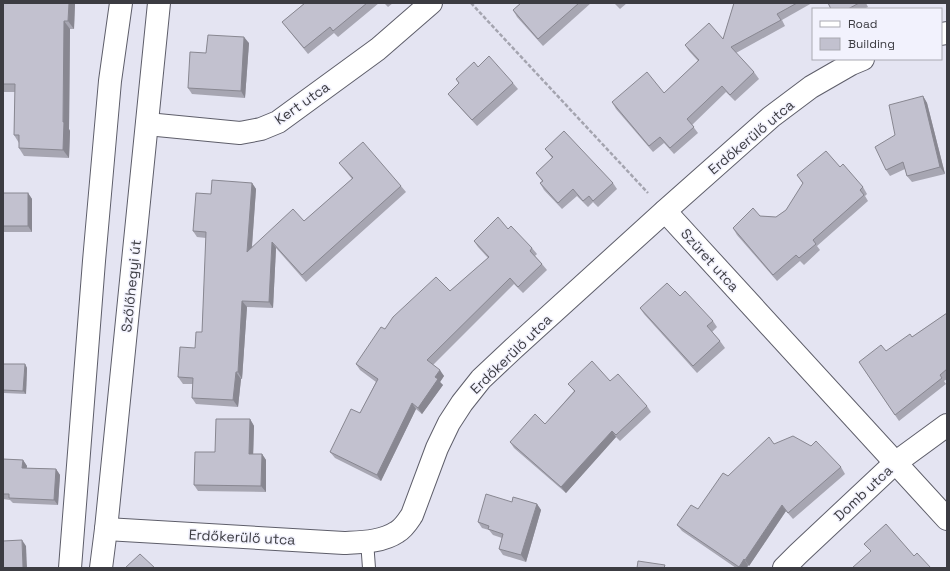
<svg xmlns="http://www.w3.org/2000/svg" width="950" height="571" viewBox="0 0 950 571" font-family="'Space Grotesk',sans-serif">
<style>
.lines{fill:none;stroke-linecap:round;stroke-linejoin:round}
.service-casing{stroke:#5e5e6a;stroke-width:14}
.minor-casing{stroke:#5e5e6a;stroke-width:24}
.path{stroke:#a4a4af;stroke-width:2.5;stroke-dasharray:4 2;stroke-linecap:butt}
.service{stroke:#fff;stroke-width:12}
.minor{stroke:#fff;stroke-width:22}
.wall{fill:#a7a6b2}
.shaded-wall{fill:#888791}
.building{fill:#c2c1cf;stroke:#888791}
.labels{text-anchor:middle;stroke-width:3;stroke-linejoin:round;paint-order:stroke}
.street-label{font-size:14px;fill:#3c3c42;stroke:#f2f2fd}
</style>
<rect width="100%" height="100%" fill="#e4e4f2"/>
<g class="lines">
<defs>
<path id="service" d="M367,541L369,568"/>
<g id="minor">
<path d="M941,34L947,33"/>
<path d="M147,124L240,133L261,129L278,122L378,49L431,3"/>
<path d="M665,211L947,519"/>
<path d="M106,529L344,543C362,542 382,542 397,532C404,528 408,521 412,515L437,448L449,423L462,403L481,379L514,348L665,211L771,117L811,87L851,64L863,59"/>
<path d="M70,568L94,261L110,81L121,3"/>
<path d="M101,568L106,529L159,3"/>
<path d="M784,568L798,554L895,463L947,425"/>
</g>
</defs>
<use href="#service" class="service-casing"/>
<use href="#minor" class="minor-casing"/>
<path class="path" d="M471,3L648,193"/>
<use href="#service" class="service"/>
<use href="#minor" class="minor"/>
</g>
<g class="wall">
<path d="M3,3H75L74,29H70L69,129L70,131L69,158L24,156L19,148V143L14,135L15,92H3Z"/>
<path d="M305,3H379L338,37L334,33L308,54L282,22Z"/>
<path d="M384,3H393L388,7Z"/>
<path d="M521,3H591L543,46L517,17L513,10Z"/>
<path d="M614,3H627L620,9Z"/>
<path d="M734,3H812L782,20L785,26L736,53L754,72L759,79L735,101L726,92L692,125L698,133L674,154L664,143L653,152L616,109L612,102L664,93L698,61L689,51L685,45L723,39Z"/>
<path d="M828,3H866L868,7L864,9H831Z"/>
<path d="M249,43L245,98L192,94L188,88Z"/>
<path d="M478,67L513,83L518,89L477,126L453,100L448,94L459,84L456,79Z"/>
<path d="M923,96L927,103L945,174L912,182L907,176L905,169L890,176L886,170L895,135Z"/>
<path d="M545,149L613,183L617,189L598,207L593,202L588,207L577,196L562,209L544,190L540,183L542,181L536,173L552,158Z"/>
<path d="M339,163L401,186L406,192L306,282L276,248L273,308L247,307L242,379H241L238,407L196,404L192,398L193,384H183L178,377L195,348L202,332L206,238L197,237L193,231L211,194L252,183L256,189L252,247L304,221L352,179L344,169Z"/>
<path d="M840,167L863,187L867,194L865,196L868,201L817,246L820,250L804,265L800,261L777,281L737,235L733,228L760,216L776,217L786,210L803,184L797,175Z"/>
<path d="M3,184V193H28L32,199V232H3Z"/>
<path d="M508,229L532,248L537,254L535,256L542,264L547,270L523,293L514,284L433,365L444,376L440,382L443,385L422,414L416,409L381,481L335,458L330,452L360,413L376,382L360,370L356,364L385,329L450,291L488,258L478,247L474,241Z"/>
<path d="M640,308L713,321L717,327L712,332L720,341L725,348L697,373L644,314Z"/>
<path d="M947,313V379L944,381L946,384L899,421L859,362L886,351L912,337Z"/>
<path d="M25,364L27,368L26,394L4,393L3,391V373Z"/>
<path d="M610,381L647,406L651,412L620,441L616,437L566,493L514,448L510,442L545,424L574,391L568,384Z"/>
<path d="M250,419L254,426L253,454H262L266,460V492L198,491L194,485L215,452Z"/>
<path d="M774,444L841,467L845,474L793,519L786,511L749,566L748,565L747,568H736L682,531L677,525L698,509L728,476Z"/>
<path d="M3,459L23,460L27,466L26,468L56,469L60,475L58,505L13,503L10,500L3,499Z"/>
<path d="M512,502L537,504L541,510L526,562L503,555L499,549L502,538L493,535L489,530L482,528L478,522Z"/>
</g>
<g class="shaded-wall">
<path d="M69,3H75L74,29L68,21Z"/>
<path d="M64,21L70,29L69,129L70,131L69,158L63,150Z"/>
<path d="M244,37L249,43L245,98L241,91Z"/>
<path d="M923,96L927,103L945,174L940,167Z"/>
<path d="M252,183L256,189L251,258L247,252Z"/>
<path d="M28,193L32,199V232L28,226Z"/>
<path d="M272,242L276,248L273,308L269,302Z"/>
<path d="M242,301L247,307L242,379L238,372Z"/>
<path d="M25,364L27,368L26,394L23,391Z"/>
<path d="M440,370L444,376L440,382L443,385L422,414L418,408L435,377Z"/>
<path d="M236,372L241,379L238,407L233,400Z"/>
<path d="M412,403L416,409L381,481L377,475Z"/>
<path d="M250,419L254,426L253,460L249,454Z"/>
<path d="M612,431L616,437L566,493L561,487Z"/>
<path d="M262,454L266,460V492L261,486Z"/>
<path d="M23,460L27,466L26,473L22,468Z"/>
<path d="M56,469L60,475L58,505L54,500Z"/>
<path d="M537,504L541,510L526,562L521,555Z"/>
<path d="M782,505L786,511L749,566L745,560Z"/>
<path d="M22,540L26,546L27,568H23Z"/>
<path d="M744,559L748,565L747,568H740L739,567Z"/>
</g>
<g class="building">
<path d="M3,3H69L68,21H64L63,122H64L63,150L19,148V135H14L15,84H3Z"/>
<path d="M305,3H367L333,31L330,27L304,48L282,22Z"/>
<path d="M521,3H579L538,39L513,10Z"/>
<path d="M734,3H797L777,14L781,20L731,47L754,72L730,95L722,86L687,119L694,127L670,148L660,137L649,146L612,102L647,72L664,93L699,60L685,45L709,23L723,39Z"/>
<path d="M828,3H859L848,9H831Z"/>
<path d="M208,35L244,37L241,91L188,88L190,52L206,53Z"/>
<path d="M489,56L513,83L472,120L448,94L459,83L456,79L474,62L478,67Z"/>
<path d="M923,96L940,167L907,176L903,162L886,170L875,147L895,135L889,105Z"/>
<path d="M564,131L613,183L593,201L589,196L583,201L573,189L558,203L540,183L543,181L536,173L553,157L545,149Z"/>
<path d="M363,142L401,186L302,275L272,242L269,302L242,301L238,372H236L233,400L192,398L193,378L178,377L180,347L195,348L196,332H202L206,232L193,231L196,193L211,194L212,180L252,183L247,252L293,209L304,221L353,178L339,163Z"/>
<path d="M826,151L840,167L843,164L863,187L860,190L864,195L813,240L816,244L799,258L796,255L773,275L733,228L753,208L760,216L776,217L786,210L803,183L797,175Z"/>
<rect x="3" y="193" width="25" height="33"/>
<path d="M498,217L508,229L511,226L532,248L530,251L542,264L518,287L510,278L427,360L440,370L435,377L438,379L418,408L412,403L377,475L330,452L351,409L360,413L378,379L356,364L381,327L385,329L393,317L436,277L450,291L489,257L474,241Z"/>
<path d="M667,283L680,296L685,291L713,321L707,326L720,341L693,366L640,308Z"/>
<path d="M947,313V369L940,375L942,378L895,415L859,362L881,345L886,351L910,334L912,337Z"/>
<path d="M592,361L610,381L618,374L647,406L616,435L612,431L561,487L510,442L535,414L545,424L575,391L568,384Z"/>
<path d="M3,364H25L23,391L3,390Z"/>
<path d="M216,419H250L249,454H262L261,486L194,485L195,452H215Z"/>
<path d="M793,436L811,446L816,441L841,467L788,513L782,505L745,560L744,559L739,567L677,525L691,505L698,509L723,473L728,476L769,437L774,444Z"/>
<path d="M3,459L23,460L22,468L56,469L54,500L9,498V494H3Z"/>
<path d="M486,494L512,502L513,497L537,504L521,555L499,549L503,534L488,529L489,526L478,522Z"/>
<path d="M886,524L914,556L917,553L931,568H852L871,551L864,544Z"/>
<path d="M22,540L23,568H3V541Z"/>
<path d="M140,554L155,568H125Z"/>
<path d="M638,561L665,565L664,568H637Z"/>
</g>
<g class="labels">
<g class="street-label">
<text transform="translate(302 103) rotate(-35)" y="5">Kert utca</text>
<text transform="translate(751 137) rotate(-40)" y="5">Erdőkerülő utca</text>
<text transform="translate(710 260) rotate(48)" y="5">Szüret utca</text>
<text transform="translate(131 286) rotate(-84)" y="5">Szőlőhegyi út</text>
<text transform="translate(511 354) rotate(-44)" y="5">Erdőkerülő utca</text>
<text transform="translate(863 493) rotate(-43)" y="5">Domb utca</text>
<text transform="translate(242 537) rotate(3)" y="5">Erdőkerülő utca</text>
</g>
</g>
<rect width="950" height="571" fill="none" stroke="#3c3c42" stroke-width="8"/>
<rect x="812" y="8" width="130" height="52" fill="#f2f2fd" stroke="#a9a9b2"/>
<rect x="820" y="21" width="20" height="6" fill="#ffffff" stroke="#a9a9b2"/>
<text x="848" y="28" font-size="12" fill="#3c3c42">Road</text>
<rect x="820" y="38" width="20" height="12" fill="#c2c1cf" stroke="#a9a9b2"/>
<text x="848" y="48" font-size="12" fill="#3c3c42">Building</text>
</svg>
